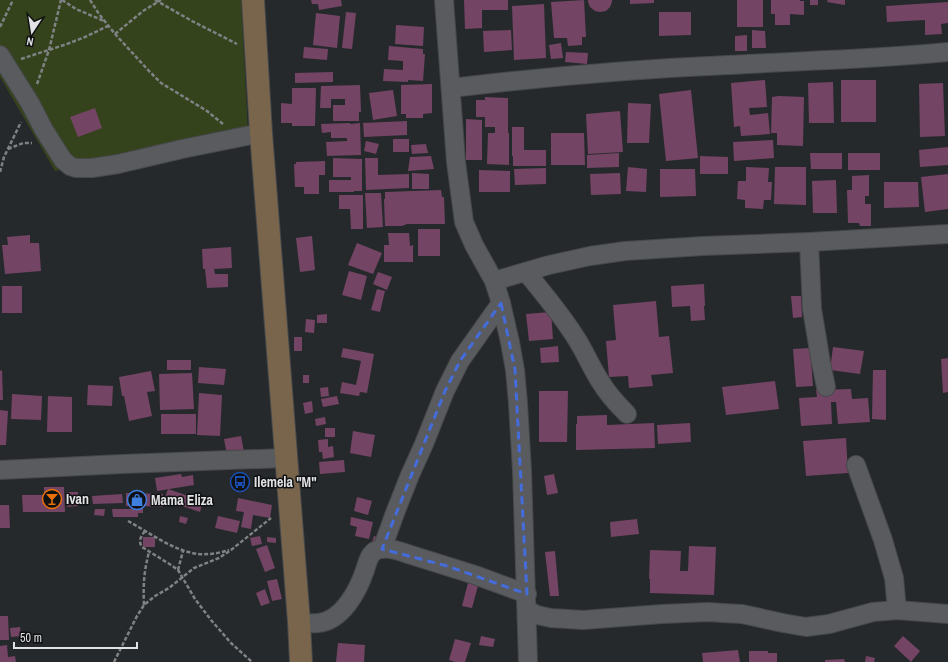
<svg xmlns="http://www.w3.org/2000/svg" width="948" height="662" viewBox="0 0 948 662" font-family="'Archivo Narrow',sans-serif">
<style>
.green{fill:#35431c}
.building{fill:#734464}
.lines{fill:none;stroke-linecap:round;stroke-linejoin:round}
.street-casing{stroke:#46484a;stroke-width:20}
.secondary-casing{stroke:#46484a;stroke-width:24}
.path{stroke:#7f8284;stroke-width:2.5;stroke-dasharray:4 2;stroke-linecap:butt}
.street{stroke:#595b5f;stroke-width:18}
.secondary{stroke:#78654c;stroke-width:22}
.marked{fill:none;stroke:#446cdb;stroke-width:3;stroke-dasharray:8 5;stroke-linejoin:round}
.labels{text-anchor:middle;stroke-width:3;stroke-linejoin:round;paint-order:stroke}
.poi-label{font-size:14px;font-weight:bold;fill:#e1e3e5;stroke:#101113;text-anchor:start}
</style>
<rect width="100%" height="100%" fill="#26292c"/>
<path class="green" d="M0,0H241L248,133L55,171L0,77Z"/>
<g class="building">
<path d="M311,0H341L342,6L319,10L318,4H312Z"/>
<path d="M464,0H508V10H482V28L465,29Z"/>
<path d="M584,0L586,37H582V45L568,46L567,38H554L551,2Z"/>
<path d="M588,0H612V2L610,7L606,11L600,12L595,11L590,7L588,2Z"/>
<path d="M630,0H654V3L630,4Z"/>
<rect x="737" y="0" width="26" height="27"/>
<path d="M771,0H800V1H804V15L790,14V25H775V14H771Z"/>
<rect x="810" y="0" width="8" height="5"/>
<path d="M828,0H845V5L827,2Z"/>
<path d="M948,2V23L941,24L942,34L925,35V20L887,22L886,6Z"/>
<path d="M544,4L546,58L514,60L512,6Z"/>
<path d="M346,12L356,13L352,49L342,48Z"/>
<path d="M659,12H691V35L659,36Z"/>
<path d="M316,13L340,16L337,48L313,45Z"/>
<path d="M396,25L424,27L423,46L395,44Z"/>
<path d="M511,30L512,50L484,52L483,31Z"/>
<path d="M752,30L765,31L766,48H752Z"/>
<path d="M747,35V51H735V36Z"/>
<path d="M561,43L563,58L551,59L549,45Z"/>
<path d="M389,46L423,49V54H425L423,81L408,80V82L383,81L384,69L403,70V61L388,60Z"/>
<path d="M304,47L328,49L327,60L303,58Z"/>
<path d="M566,52L588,53L587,64L565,62Z"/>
<path d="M333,72V82L295,83V73Z"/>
<path d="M765,80L767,107L749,108L750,115L768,113L770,134L741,136L740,126L734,127L731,83Z"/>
<rect x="841" y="80" width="35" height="42"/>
<path d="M833,82L834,123H809L808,83Z"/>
<path d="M943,83L945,136L920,137L919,84Z"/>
<path d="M432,84V113L423,114V118H406V114H401V85Z"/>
<path d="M360,85L361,112H359V121H333V105H345V99H331V108H320L321,86Z"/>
<path d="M292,88H316L315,126H292V123H281V103L292,104Z"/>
<path d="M393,90L397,116L373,120L369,93Z"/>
<path d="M691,90L698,158L666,161L659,94Z"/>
<path d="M779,96L804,97L803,146L777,145V133H771L772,97Z"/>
<path d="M485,97L508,98V133H509V165L487,164L488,133H495V127H485V117H476V100H485Z"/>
<path d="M628,103L651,104L649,143H627Z"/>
<path d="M95,108L102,128L78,137L70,117Z"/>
<path d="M620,111L623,152L588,154L586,114Z"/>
<path d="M466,119L482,120V160H466Z"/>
<path d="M407,121V135L364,137L363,123Z"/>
<path d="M350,123V124L360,123L361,155L327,156L326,142L347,141V138H331V132L322,133L321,124Z"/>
<path d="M512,127H524V150H546V166H513V156H512Z"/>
<path d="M551,133H584L585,165H551Z"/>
<rect x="393" y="139" width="16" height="13"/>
<path d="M773,140L774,158L734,161L733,142Z"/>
<path d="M366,141L379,144L376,154L364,151Z"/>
<path d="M426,144L428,153L412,154L411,145Z"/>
<path d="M948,147V165L920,167L919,150Z"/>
<path d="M619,153V167L587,168V155Z"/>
<path d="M810,153H842V169H811Z"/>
<rect x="848" y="153" width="32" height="17"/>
<path d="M431,156L434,169L408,171L410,157Z"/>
<path d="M700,156L728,157V174H700Z"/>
<path d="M333,158L362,159V191H354V192H329V180H351V177H333Z"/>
<path d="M365,158H378V175L409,174V188L366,190Z"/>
<path d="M325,161V175H319V194H304V187H295L294,164H296V162Z"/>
<path d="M628,167L647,169L646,192L626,191Z"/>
<path d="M746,167L769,168L768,182H772L771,200H764L763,209L745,208V200L737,199L738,181H746Z"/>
<path d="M775,167H806V205L774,204Z"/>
<path d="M546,168V184L515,185L514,169Z"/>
<path d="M660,169H695L696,196L660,197Z"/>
<path d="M479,170L510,171V192H479Z"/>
<path d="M412,173L429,174V189H412Z"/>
<path d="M620,173L621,194L591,195L590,174Z"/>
<path d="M948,174V209L925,212L921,177Z"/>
<path d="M869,175V196H865V204H871V226H860L859,223H848L847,190H852V176Z"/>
<path d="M836,180L837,213H813L812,181Z"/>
<path d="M884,182H918L919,207L884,208Z"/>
<path d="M441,190L442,197H444L445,224H407L402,226H385L384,199H385V192Z"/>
<path d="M365,193H381L383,227L367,228Z"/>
<path d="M339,195H363V229H351L350,209H339Z"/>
<rect x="418" y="229" width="22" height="27"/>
<path d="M388,233H409L410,246L413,245V262H384V245H389Z"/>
<path d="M30,235V243H39L41,271L5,274L2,245H8L7,237Z"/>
<path d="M312,236L315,270L300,272L296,238Z"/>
<path d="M357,243L382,253L373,274L348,265Z"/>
<path d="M231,247L232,268L214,269L215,274H228V287L207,288L205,269H203L202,249Z"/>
<path d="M349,271L367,276L361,300L342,295Z"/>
<path d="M378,272L392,277L387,290L373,284Z"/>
<path d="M704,284L705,306H704L705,320L691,321L690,306L672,307L671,286Z"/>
<rect x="2" y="286" width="20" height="27"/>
<path d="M377,289L385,291L380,312L371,310Z"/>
<path d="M791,296H801L802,317L793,318Z"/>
<path d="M656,301L659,337L669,336L673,373L651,375L653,386L629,388L628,376L609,377L606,341L616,340L613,305Z"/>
<path d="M551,312L553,339L529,341L526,314Z"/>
<path d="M327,314V323H317V315Z"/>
<path d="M306,319L315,320L314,333L305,332Z"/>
<rect x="294" y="337" width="8" height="14"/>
<path d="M558,346L559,362L541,363L540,348Z"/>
<path d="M833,347L864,351L860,374L830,370Z"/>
<path d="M343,348L374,354L367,393L360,392L359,396L340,393L342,382L356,385L361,361L341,357Z"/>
<path d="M810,348L813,386L796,387L793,349Z"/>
<path d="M948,358V392L943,393L941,359Z"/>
<rect x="167" y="360" width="24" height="10"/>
<path d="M199,367L226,369L224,385L198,383Z"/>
<path d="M2,370L3,400H0V371Z"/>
<path d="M873,370H886V420L872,419Z"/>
<path d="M151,371L155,391L147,392L152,416L129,421L124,396H122L119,377Z"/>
<path d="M192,373L194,409L160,410L159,374Z"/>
<rect x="303" y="375" width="6" height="8"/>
<path d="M775,381L779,409L726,415L722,387Z"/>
<path d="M88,385L113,386L112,406L87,405Z"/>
<path d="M328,387L329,396L321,397L320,388Z"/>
<path d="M851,389L852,399L868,398L870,422L838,424L836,402H831L832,424L801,426L799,398L817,397L816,390Z"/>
<path d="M539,391H568L567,442H539Z"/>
<path d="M199,393L222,395L220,436L197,435Z"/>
<path d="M12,394L42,396L41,420L11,419Z"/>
<path d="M48,396L72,397V432H47Z"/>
<path d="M337,396L339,404L323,407L321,399Z"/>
<path d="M312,401L313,412L305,414L303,403Z"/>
<path d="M0,410L8,411L6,445H0Z"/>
<rect x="161" y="414" width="35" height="20"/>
<path d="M607,415V425L654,423L655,448L576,450V424H577V416Z"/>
<path d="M325,417L326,424L316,426L315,419Z"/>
<path d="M690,423L691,442L658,444L657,425Z"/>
<rect x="325" y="428" width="10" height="9"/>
<path d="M353,431L375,435L371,457L350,453Z"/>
<path d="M241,436L244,452L227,455L224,439Z"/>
<path d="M846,438L848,473L806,476L803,441Z"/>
<path d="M328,439V447L333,446L334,457L323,459L322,452H319L318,440Z"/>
<path d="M344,460L345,472L320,474L319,462Z"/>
<path d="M181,474L182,477L193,475L194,485L157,491L155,478Z"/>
<path d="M554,474L558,493L547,495L544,476Z"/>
<path d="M44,487H64L65,512H23L22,495H44Z"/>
<path d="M168,489L203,501L200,512L164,500Z"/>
<path d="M66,492H78V506L67,507Z"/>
<path d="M126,493L163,494V507L143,506V513H138V517H113L112,509H135V506H126Z"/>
<path d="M122,494L123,503L93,504L92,496Z"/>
<path d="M357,497L372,501L368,515L354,511Z"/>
<path d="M238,498L272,505L270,518L253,515L251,529L241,527L244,512L236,511Z"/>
<path d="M0,505H9L10,528H0Z"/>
<path d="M95,509H105L104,516L94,515Z"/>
<path d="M180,516L188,518L186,524L179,522Z"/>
<path d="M218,516L240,521L237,533L215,528Z"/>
<path d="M351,517L373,522L369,539L355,536L357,527L350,525Z"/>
<path d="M637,519L639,534L611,537L610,522Z"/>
<path d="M260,536L262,544L252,546L250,538Z"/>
<path d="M374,536L380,538L378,545L372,543Z"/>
<rect x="143" y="537" width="12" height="10"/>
<path d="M267,537L276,538V543L267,542Z"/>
<path d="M267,545L275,568L265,572L256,549Z"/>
<path d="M689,546L716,547L714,595L650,593V579H649L650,550L681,551L680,571H688Z"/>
<path d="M555,551L559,596H550L545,552Z"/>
<path d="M277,579L282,599L272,601L267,581Z"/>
<path d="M469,579L479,582L472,608L462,606Z"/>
<path d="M265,589L270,603L261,606L256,593Z"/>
<path d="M0,616H8L9,640H0Z"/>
<path d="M20,627L21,636L11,637L10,628Z"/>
<path d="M481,636L495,639L493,647L479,645Z"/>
<path d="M903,636L920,651L911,662L894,646Z"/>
<path d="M455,639L471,643L465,662H455L449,660Z"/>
<path d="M338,643L365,645L364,662H336Z"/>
<path d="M7,645L8,657L15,656L16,662H0V646Z"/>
<path d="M738,650L740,662H703L702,653Z"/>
<path d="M749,651H768V653H777V662H749Z"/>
<path d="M866,656L875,658L874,662H865Z"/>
<path d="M844,659L845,662H825V660Z"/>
</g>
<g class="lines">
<defs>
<g id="street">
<path d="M444,0L456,162L464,222L474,245L494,281L501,303L510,342L515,370L518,403L522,471L528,662"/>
<path d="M0,55L30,103L44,130L63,160L70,166L76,168H92L118,164L182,149L261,133"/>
<path d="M451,88C543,77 635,69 728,65C801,61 875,59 948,52"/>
<path d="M809,242L812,309L821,363L826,387"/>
<path d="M526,272C543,293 561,314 576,338C585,352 591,367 600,381C607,393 617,404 627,414"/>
<path d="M494,281L549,265L590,256L625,251L703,246L809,242L948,234"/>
<path d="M856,465L883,540L894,578L897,610"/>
<path d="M0,470L122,464L286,458"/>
<path d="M382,549L395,513L410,475L424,444L445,391L460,361L501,303"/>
<path d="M527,610L537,615L551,618L583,620L662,614L708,612L723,613L742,614L783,623L806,627L829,624L873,612L897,610L948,614"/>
<path d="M299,622C305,623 311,624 318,623C342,621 358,591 365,570C367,564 369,553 377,550C386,546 399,551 408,554L475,575L527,594"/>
</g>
<path id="secondary" d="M253,0L261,133L299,622L301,662"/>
</defs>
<use href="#street" class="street-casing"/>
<use href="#secondary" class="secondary-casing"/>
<g class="path">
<path d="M62,0L76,9L104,21"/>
<path d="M90,0L99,14L115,34L149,71L161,83L207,111L223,124"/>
<path d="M155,0L192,21L237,44"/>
<path d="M0,27L13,0"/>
<path d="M115,34L143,11L161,0"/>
<path d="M21,59L67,44L85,37L108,26"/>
<path d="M37,84L49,50L61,0"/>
<path d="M8,149L23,143H32"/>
<path d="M0,172L4,157L21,122"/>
<path d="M128,521C150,533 174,551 198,554C209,555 219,553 229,550"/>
<path d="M145,531C141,536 138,541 142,547L171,565L178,570L195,599L211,620L231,643L252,662"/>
<path d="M178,570L183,551"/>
<path d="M144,605C143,585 144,571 149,552"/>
<path d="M114,662L137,616L144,605L155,596L169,588L194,568L219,558L231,550L271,518"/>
</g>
<use href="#street" class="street"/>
<use href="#secondary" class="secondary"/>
</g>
<path class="marked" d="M501,303L515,370L527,594L447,566L382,549L445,391L460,361Z"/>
<defs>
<symbol id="bus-ring" viewBox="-11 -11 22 22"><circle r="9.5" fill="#101113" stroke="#1a4fb4" stroke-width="1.5"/><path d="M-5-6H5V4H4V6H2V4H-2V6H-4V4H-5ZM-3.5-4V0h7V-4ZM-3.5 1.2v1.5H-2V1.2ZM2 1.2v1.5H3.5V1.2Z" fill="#1a4fb4"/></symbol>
<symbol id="bar-ring" viewBox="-11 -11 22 22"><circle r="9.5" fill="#101113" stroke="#e8710a" stroke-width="1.5"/><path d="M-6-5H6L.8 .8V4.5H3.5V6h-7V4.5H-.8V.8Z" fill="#e8710a"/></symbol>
<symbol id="shop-ring" viewBox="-11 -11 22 22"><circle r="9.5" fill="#101113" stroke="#3f7fe0" stroke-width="1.5"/><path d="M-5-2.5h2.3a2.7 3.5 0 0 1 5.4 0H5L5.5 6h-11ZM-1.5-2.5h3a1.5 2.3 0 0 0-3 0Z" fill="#3f7fe0"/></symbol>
</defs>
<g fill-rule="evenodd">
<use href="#bus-ring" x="229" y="471" width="22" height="22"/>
<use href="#bar-ring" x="41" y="488" width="22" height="22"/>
<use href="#shop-ring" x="126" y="489" width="22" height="22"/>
</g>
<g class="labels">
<g class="poi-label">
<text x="254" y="487">Ilemela "M"</text>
<text x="66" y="504">Ivan</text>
<text x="151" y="505">Mama Eliza</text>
</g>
</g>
<g transform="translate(32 32) rotate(192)" stroke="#101113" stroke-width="3" paint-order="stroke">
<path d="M0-3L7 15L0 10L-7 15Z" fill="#e1e3e5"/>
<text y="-6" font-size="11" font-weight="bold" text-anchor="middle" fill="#e1e3e5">N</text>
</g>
<path d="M14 642v6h123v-6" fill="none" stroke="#e1e3e5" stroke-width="2"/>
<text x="20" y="642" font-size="12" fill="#e1e3e5" stroke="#101113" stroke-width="3" paint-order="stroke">50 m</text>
</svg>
